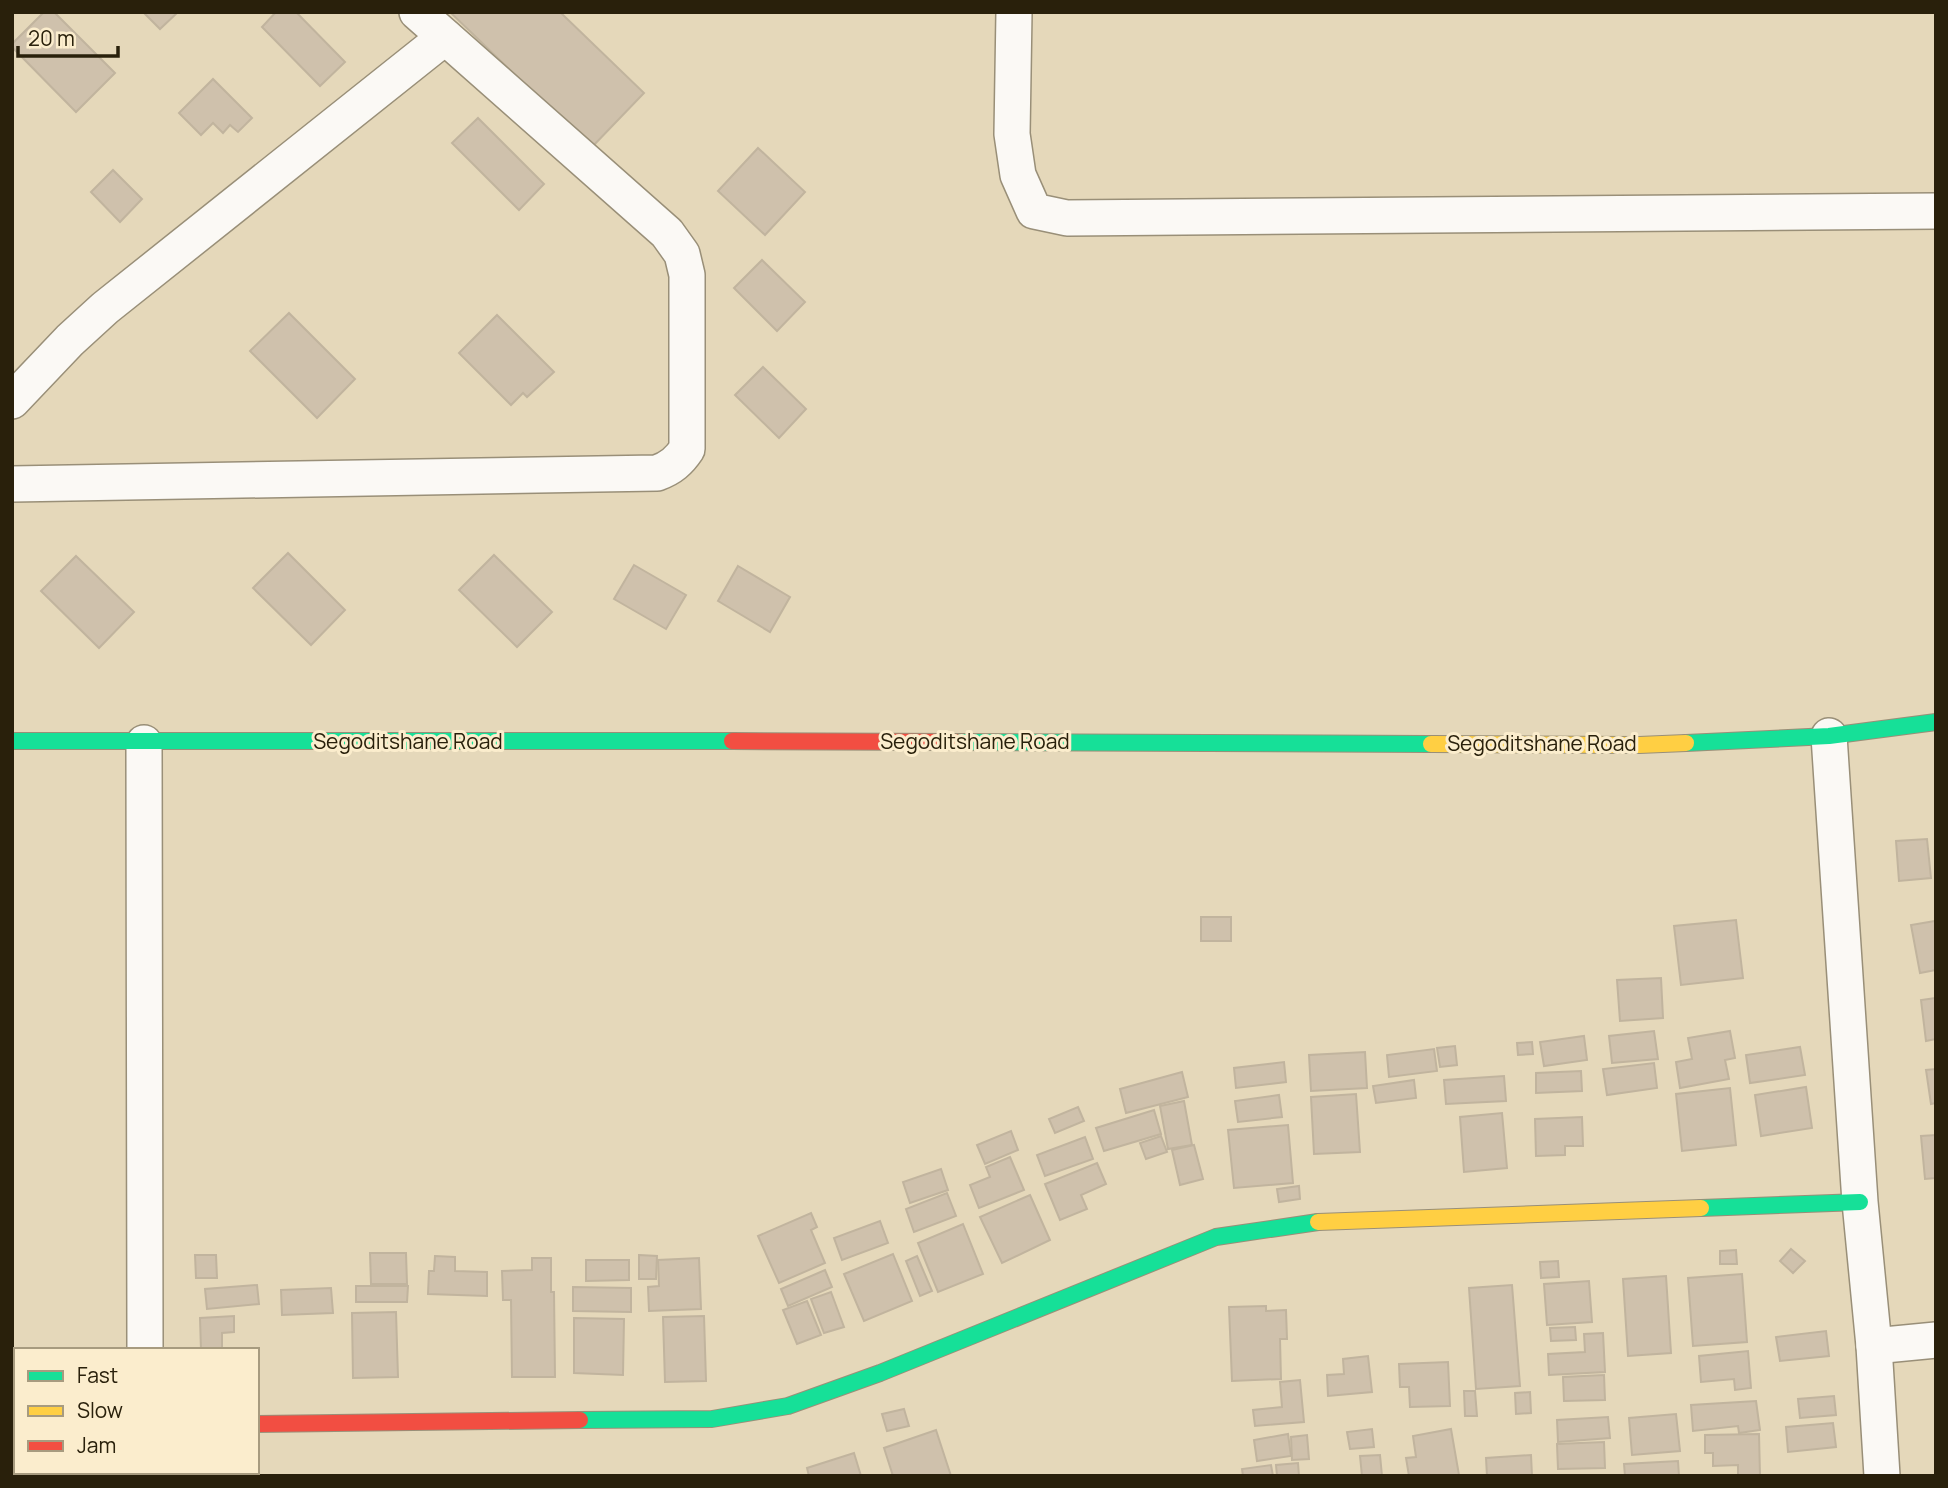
<svg xmlns="http://www.w3.org/2000/svg" width="1948" height="1488" viewBox="0 0 1948 1488" font-family="Manrope,sans-serif">
<style>
.building{fill:#cfc1ac;stroke:#c1b49e;stroke-width:2}
.lines{fill:none;stroke-linecap:round;stroke-linejoin:round}
.street-casing{stroke:#998f78;stroke-width:38}
.fast-casing{stroke:#998f78;stroke-width:18}
.slow-casing{stroke:#998f78;stroke-width:18}
.jam-casing{stroke:#998f78;stroke-width:18}
.street{stroke:#fbf9f5;stroke-width:35}
.fast{stroke:#16e098;stroke-width:16}
.slow{stroke:#ffcf43;stroke-width:16}
.jam{stroke:#f24e42;stroke-width:16}
.labels{text-anchor:middle;stroke-width:6;stroke-linejoin:round;paint-order:stroke}
.street-label{font-size:21px;fill:#29200b;stroke:#fbedcd}
</style>
<rect width="100%" height="100%" fill="#e5d8ba"/>
<g class="building">
<path d="M44,12H54L115,73L76,112L12,47V44Z"/>
<path d="M143,12H178L160,29Z"/>
<path d="M276,12H296L345,62L320,86L262,27Z"/>
<path d="M450,12H560L644,93L591,148Z"/>
<path d="M213,79L252,118L238,132L230,125L223,133L213,123L201,135L179,113Z"/>
<path d="M478,118L544,184L519,210L452,143Z"/>
<path d="M758,148L805,192L765,235L718,191Z"/>
<path d="M113,170L142,199L120,222L91,192Z"/>
<path d="M762,260L805,302L777,331L734,288Z"/>
<path d="M289,313L355,379L317,418L250,351Z"/>
<path d="M497,315L554,372L527,397L523,393L511,405L459,353Z"/>
<path d="M763,367L806,409L779,438L735,395Z"/>
<path d="M288,553L345,610L311,645L253,588Z"/>
<path d="M494,555L552,612L517,647L459,590Z"/>
<path d="M76,556L134,612L99,648L41,591Z"/>
<path d="M634,565L686,595L666,629L614,599Z"/>
<path d="M738,566L790,597L770,632L718,601Z"/>
<path d="M1927,839L1931,878L1899,881L1896,841Z"/>
<rect x="1201" y="917" width="30" height="24"/>
<path d="M1736,920L1743,978L1681,985L1674,926Z"/>
<path d="M1935,921L1936,970L1920,973L1911,925Z"/>
<path d="M1661,978L1663,1018L1620,1021L1617,980Z"/>
<path d="M1936,998V1039L1926,1041L1921,1000Z"/>
<path d="M1654,1031L1658,1059L1612,1063L1609,1036Z"/>
<path d="M1730,1031L1735,1058L1725,1060L1729,1079L1680,1088L1676,1062L1692,1059L1688,1038Z"/>
<path d="M1584,1036L1587,1060L1544,1066L1540,1042Z"/>
<path d="M1532,1042L1533,1054L1518,1055L1517,1043Z"/>
<path d="M1455,1046L1457,1065L1440,1067L1437,1048Z"/>
<path d="M1800,1047L1805,1075L1750,1083L1746,1055Z"/>
<path d="M1434,1049L1437,1071L1389,1077L1387,1055Z"/>
<path d="M1365,1052L1367,1088L1311,1091L1309,1055Z"/>
<path d="M1284,1062L1286,1082L1236,1088L1234,1068Z"/>
<path d="M1654,1063L1657,1088L1607,1095L1603,1069Z"/>
<path d="M1936,1069V1103L1931,1104L1926,1070Z"/>
<path d="M1581,1071L1582,1091L1536,1093V1073Z"/>
<path d="M1182,1072L1188,1097L1126,1113L1120,1089Z"/>
<path d="M1504,1076L1506,1101L1446,1104L1444,1080Z"/>
<path d="M1414,1080L1416,1098L1376,1103L1373,1086Z"/>
<path d="M1806,1087L1812,1128L1761,1136L1755,1095Z"/>
<path d="M1730,1088L1736,1145L1682,1151L1676,1094Z"/>
<path d="M1356,1094L1360,1152L1314,1154L1311,1097Z"/>
<path d="M1279,1095L1282,1117L1238,1122L1235,1101Z"/>
<path d="M1184,1101L1192,1145L1168,1149L1160,1106Z"/>
<path d="M1078,1107L1084,1121L1055,1133L1049,1119Z"/>
<path d="M1154,1110L1161,1134L1104,1151L1096,1128Z"/>
<path d="M1502,1113L1507,1168L1464,1172L1460,1117Z"/>
<path d="M1582,1117L1583,1146H1565V1155L1536,1156L1535,1119Z"/>
<path d="M1288,1125L1293,1183L1234,1188L1228,1130Z"/>
<path d="M1011,1131L1018,1150L985,1164L977,1145Z"/>
<path d="M1936,1135V1178L1925,1179L1921,1136Z"/>
<path d="M1161,1136L1167,1152L1146,1159L1140,1143Z"/>
<path d="M1085,1137L1093,1159L1045,1176L1037,1155Z"/>
<path d="M1194,1145L1203,1179L1180,1185L1172,1150Z"/>
<path d="M1010,1157L1024,1190L979,1208L970,1185L990,1177L986,1167Z"/>
<path d="M1097,1163L1106,1184L1081,1195L1087,1209L1060,1220L1045,1184Z"/>
<path d="M941,1169L948,1190L910,1203L903,1182Z"/>
<path d="M1299,1186L1300,1199L1279,1202L1277,1189Z"/>
<path d="M947,1193L956,1216L914,1232L906,1209Z"/>
<path d="M1030,1195L1050,1240L1002,1263L980,1217Z"/>
<path d="M811,1213L817,1227L811,1230L825,1263L779,1283L758,1236Z"/>
<path d="M880,1221L888,1243L842,1260L834,1238Z"/>
<path d="M963,1224L983,1274L938,1292L918,1243Z"/>
<path d="M1791,1249L1805,1261L1793,1273L1780,1261Z"/>
<path d="M1736,1250L1737,1264H1720V1251Z"/>
<path d="M370,1253H406L407,1284H371Z"/>
<path d="M893,1254L912,1301L864,1321L844,1274Z"/>
<path d="M195,1255H216L217,1278H196Z"/>
<path d="M639,1255L657,1256L656,1279H639Z"/>
<path d="M435,1256L455,1257V1271L487,1272V1296L428,1294L429,1271H434Z"/>
<path d="M917,1256L932,1291L920,1296L906,1261Z"/>
<path d="M532,1258H551V1292H554L555,1377H512L511,1300H503L502,1271L532,1270Z"/>
<path d="M699,1258L701,1309L649,1311L648,1287L659,1286L658,1260Z"/>
<path d="M586,1260H629V1280L586,1281Z"/>
<path d="M1558,1261L1559,1277L1541,1278L1540,1262Z"/>
<path d="M825,1270L832,1287L788,1306L781,1289Z"/>
<path d="M1742,1274L1747,1342L1693,1346L1688,1278Z"/>
<path d="M1666,1276L1671,1353L1628,1356L1623,1279Z"/>
<path d="M1589,1281L1592,1322L1547,1325L1544,1284Z"/>
<path d="M257,1285L259,1304L207,1309L205,1289Z"/>
<path d="M1512,1285L1520,1386L1476,1389L1469,1288Z"/>
<path d="M356,1286H408L407,1302H356Z"/>
<path d="M573,1287L631,1288V1312L573,1311Z"/>
<path d="M331,1288L333,1313L282,1315L281,1290Z"/>
<path d="M831,1292L844,1327L824,1333L811,1299Z"/>
<path d="M807,1301L821,1335L797,1344L783,1310Z"/>
<path d="M1266,1306V1311L1286,1310L1287,1339H1280L1281,1379L1232,1381L1229,1307Z"/>
<path d="M396,1312L398,1377L353,1378L352,1313Z"/>
<path d="M234,1316V1332L222,1333V1350H201L200,1318Z"/>
<path d="M704,1316L706,1381L665,1382L663,1317Z"/>
<path d="M574,1318L624,1319L623,1375L574,1373Z"/>
<path d="M1575,1327L1576,1340L1551,1341L1550,1328Z"/>
<path d="M1826,1331L1829,1356L1780,1361L1776,1337Z"/>
<path d="M1603,1333L1605,1372L1549,1375L1548,1354L1585,1352L1584,1334Z"/>
<path d="M1748,1351L1751,1388L1735,1390L1734,1379L1701,1382L1699,1356Z"/>
<path d="M1368,1356L1372,1392L1328,1396L1327,1375L1344,1374L1343,1359Z"/>
<path d="M1448,1362L1450,1406L1410,1407L1409,1387H1400L1399,1364Z"/>
<path d="M1604,1375L1605,1400L1564,1401L1563,1377Z"/>
<path d="M1300,1380L1304,1422L1255,1426L1253,1410L1282,1407L1280,1382Z"/>
<path d="M1464,1391H1475L1477,1416H1465Z"/>
<path d="M1530,1392L1531,1413L1516,1414L1515,1393Z"/>
<path d="M1834,1396L1836,1415L1800,1418L1798,1399Z"/>
<path d="M1756,1401L1760,1430L1739,1433L1738,1426L1693,1431L1691,1405Z"/>
<path d="M904,1409L909,1426L887,1431L882,1414Z"/>
<path d="M1676,1414L1680,1451L1632,1455L1629,1418Z"/>
<path d="M1608,1417L1610,1438L1558,1442L1557,1420Z"/>
<path d="M1833,1423L1836,1447L1788,1452L1786,1427Z"/>
<path d="M1372,1429L1374,1447L1350,1449L1347,1432Z"/>
<path d="M1451,1429L1459,1475L1409,1476L1406,1458L1416,1457L1413,1436Z"/>
<path d="M936,1430L951,1476H893L884,1448Z"/>
<path d="M1288,1434L1291,1456L1257,1461L1254,1440Z"/>
<path d="M1759,1434L1760,1476H1738V1465L1713,1466V1453H1705V1435Z"/>
<path d="M1307,1435L1309,1459L1292,1460L1291,1437Z"/>
<path d="M1604,1442L1605,1468L1558,1469L1557,1444Z"/>
<path d="M854,1453L861,1476H809L807,1468Z"/>
<path d="M1380,1455L1382,1476H1362L1360,1456Z"/>
<path d="M1531,1455L1532,1476H1487L1486,1458Z"/>
<path d="M1678,1461L1679,1476H1625L1624,1464Z"/>
<path d="M1298,1463L1299,1476H1277L1276,1465Z"/>
<path d="M1271,1465L1273,1476H1243L1242,1469Z"/>
</g>
<g class="lines">
<defs>
<g id="street">
<path d="M1014,12L1012,134L1018,175L1034,211L1067,218L1936,211"/>
<path d="M12,401L70,340L105,308L445,37"/>
<path d="M12,484L657,473C671,468 679,461 687,449V275L682,254L667,233L417,12"/>
<path d="M1829,736L1860,1202L1874,1346L1882,1476"/>
<path d="M144,743L145,1350"/>
<path d="M1874,1346L1936,1340"/>
<path d="M146,1472V1476"/>
</g>
<g id="fast">
<path d="M12,741H732"/>
<path d="M956,742L1431,744"/>
<path d="M1686,743L1829,736L1936,722"/>
<path d="M1701,1208L1860,1202"/>
<path d="M580,1420L712,1419L788,1406L880,1373L1216,1237L1318,1222"/>
</g>
<g id="slow">
<path d="M1431,744L1639,745L1686,743"/>
<path d="M1318,1222L1701,1208"/>
</g>
<g id="jam">
<path d="M732,741L956,742"/>
<path d="M257,1424L580,1420"/>
</g>
</defs>
<use href="#street" class="street-casing"/>
<use href="#fast" class="fast-casing"/>
<use href="#slow" class="slow-casing"/>
<use href="#jam" class="jam-casing"/>
<use href="#street" class="street"/>
<use href="#fast" class="fast"/>
<use href="#slow" class="slow"/>
<use href="#jam" class="jam"/>
</g>
<g class="labels">
<g class="street-label">
<text x="408" y="749">Segoditshane Road</text>
<text x="975" y="749">Segoditshane Road</text>
<text x="1542" y="751">Segoditshane Road</text>
</g>
</g>
<rect width="1948" height="1488" fill="none" stroke="#29200b" stroke-width="28"/>
<rect x="14" y="1348" width="245" height="126" fill="#fbedcd" stroke="#a79b7f" stroke-width="2"/>
<rect x="28" y="1371" width="35" height="10" fill="#16e098" stroke="#a79b7f" stroke-width="2"/>
<text x="77" y="1383" font-size="21" fill="#29200b">Fast</text>
<rect x="28" y="1406" width="35" height="10" fill="#ffcf43" stroke="#a79b7f" stroke-width="2"/>
<text x="77" y="1418" font-size="21" fill="#29200b">Slow</text>
<rect x="28" y="1441" width="35" height="10" fill="#f24e42" stroke="#a79b7f" stroke-width="2"/>
<text x="77" y="1453" font-size="21" fill="#29200b">Jam</text>
<path d="M18 46v10h100v-10" fill="none" stroke="#29200b" stroke-width="3.5"/>
<text x="28" y="46" font-size="21" fill="#29200b" stroke="#fbedcd" stroke-width="5" paint-order="stroke">20 m</text>
</svg>
